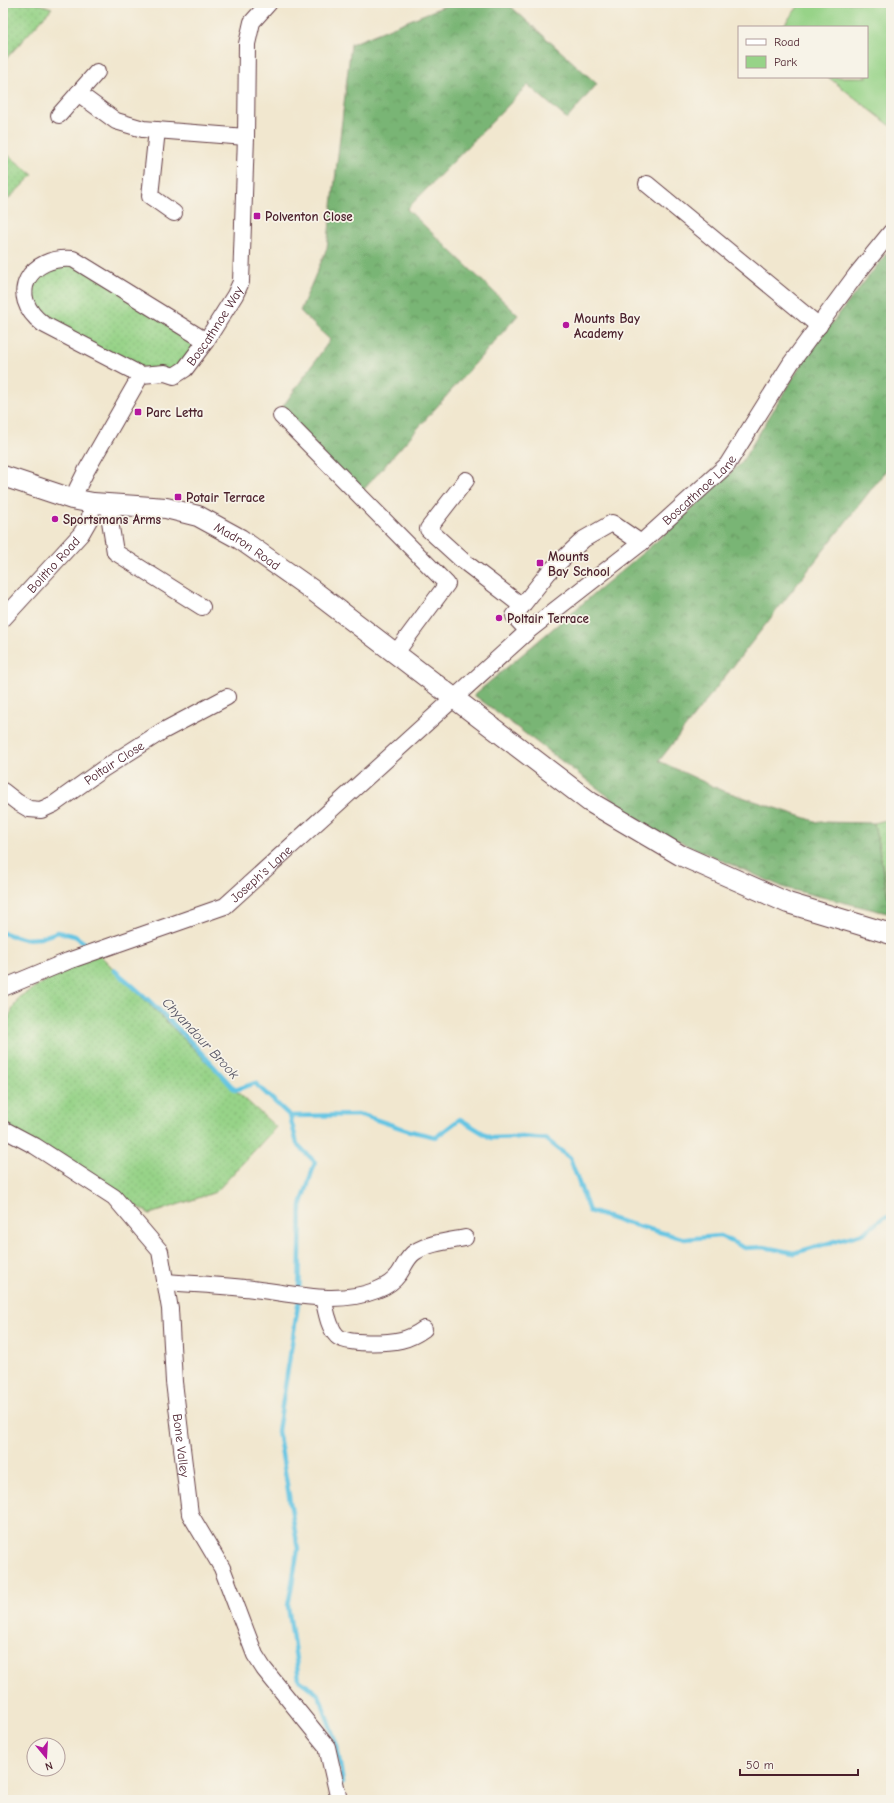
<svg xmlns="http://www.w3.org/2000/svg" width="894" height="1803" viewBox="0 0 894 1803" font-family="'Comic Neue',sans-serif">
<style>
.green{fill:url(#green-dots);stroke:#70795a}
.forest{fill:url(#forest-crowns);stroke:#626a50}
.pitch{fill:#97d388;stroke:#70795a}
.lines{fill:none;stroke-linecap:round;stroke-linejoin:round}
.stream{stroke:#65c5e3;stroke-width:4.5}
.minor-casing{stroke:#633d44;stroke-width:18}
.major-casing{stroke:#633d44;stroke-width:22}
.minor{stroke:#fff;stroke-width:16}
.major{stroke:#fff;stroke-width:20}
.poi-dot{fill:#b5179e;stroke:#f7f3e8;stroke-width:1.5}
.labels{text-anchor:middle;stroke-width:3.5;stroke-linejoin:round;paint-order:stroke}
.poi-label{font-size:13px;font-weight:bold;fill:#4a1f2b;stroke:#f7f3e8;text-anchor:start}
.street-label{font-size:13px;fill:#4a1f2b;stroke:#f7f3e8}
.water-label{font-size:14px;font-style:italic;fill:#525162;stroke:#f7f3e8}
</style>
<defs>
<pattern id="green-dots" width="8" height="8" patternUnits="userSpaceOnUse"><rect width="8" height="8" fill="#97d388"/><path d="M2 2h.1M6 6h.1" fill="none" stroke="#84b576" stroke-width="1.8" stroke-linecap="round"/></pattern>
<pattern id="forest-crowns" width="20" height="18" patternUnits="userSpaceOnUse"><rect width="20" height="18" fill="#79b574"/><path d="M2 6a3 3 0 1 1 6 0M12 15a3 3 0 1 1 6 0" fill="none" stroke="#65935f"/></pattern>
</defs>
<rect width="100%" height="100%" fill="#f7f3e8"/>
<filter id="ink" filterUnits="userSpaceOnUse"><feTurbulence type="fractalNoise" baseFrequency=".025" numOctaves="2"/><feDisplacementMap in="SourceGraphic" scale="8" xChannelSelector="R" yChannelSelector="G"/><feConvolveMatrix kernelMatrix="1 2 1 2 8 2 1 2 1" color-interpolation-filters="sRGB"/></filter>
<filter id="wash" filterUnits="userSpaceOnUse"><feTurbulence type="fractalNoise" baseFrequency=".012" numOctaves="4" result="noise"/><feDisplacementMap in="SourceGraphic" scale="16" xChannelSelector="R" yChannelSelector="G"/><feGaussianBlur stdDeviation="0.9" result="paint"/><feColorMatrix in="noise" values="0 0 0 0 0 0 0 0 0 0 0 0 0 0 0 0 0 1.4 0 .05"/><feComposite in="paint" operator="in"/></filter>
<g filter="url(#wash)">
<rect width="100%" height="100%" fill="#f1e7cf"/>
<g class="green">
<path d="M3,3H37L52,8L3,62Z"/>
<path d="M3,151L33,175L3,204Z"/>
<path d="M63,258L206,341L185,369L155,373L43,324L25,284Z"/>
<path d="M891,819V909L874,823Z"/>
<path d="M96,951L235,1090L276,1127L216,1192L150,1214L3,1130V1028L19,997Z"/>
</g>
<g class="forest">
<path d="M452,3H507L597,84L567,119L528,85L407,209L518,315L357,497L276,416L330,340L300,311L327,248L351,44Z"/>
<path d="M891,248V464L659,761L721,790L818,822L874,823L891,914L785,888L653,830L474,695L658,540L741,463L809,352Z"/>
</g>
<path class="pitch" d="M801,3H891V126L828,77H867V27H782Z"/>
<g class="lines">
<g class="stream">
<path d="M3,933L25,939L40,938L58,932L75,936L93,949"/>
<path d="M114,970C158,1006 197,1047 235,1090L255,1083L290,1116L362,1115L410,1131L436,1137L460,1119L491,1138L522,1137L546,1139L570,1158L589,1211L616,1220L685,1239L720,1236L745,1248L764,1247L794,1253L864,1233L884,1217L891,1216"/>
<path d="M290,1116L297,1144L315,1162L301,1206L299,1299L278,1431L298,1549L288,1606L299,1680L319,1695L337,1746L343,1783"/>
</g>
</g>
</g>
<g filter="url(#ink)">
<g class="lines">
<defs>
<g id="minor">
<path d="M78,93L116,121L143,129L246,137"/>
<path d="M59,115L97,72"/>
<path d="M157,130L150,196L174,213"/>
<path d="M647,184L819,326"/>
<path d="M141,375L43,324C5,295 30,255 73,259L206,341"/>
<path d="M281,416L447,584L395,654"/>
<path d="M466,480L428,529L462,560L522,606"/>
<path id="s1" d="M72,499L86,471L141,375L165,373L174,376L185,369L206,341L235,295L241,282L246,137L247,44L252,22L269,3"/>
<path d="M110,503V521L115,552L202,607"/>
<path id="s2" d="M3,619L81,534L89,520L93,503"/>
<path d="M528,631L514,616L548,573L584,539L612,523L641,543"/>
<path id="s3" d="M3,791L17,802L29,809L41,810L54,804L103,769L161,732L227,697"/>
<path id="s4" d="M3,988L68,961L225,906L528,631L641,543L727,465L791,363L856,275L891,232"/>
<path id="s5" d="M3,1129L35,1146L114,1197L160,1251L170,1309L174,1382L190,1514L222,1568L255,1655L264,1669L327,1747L339,1800"/>
<path d="M165,1282C192,1284 218,1285 244,1288C288,1292 334,1307 377,1290C385,1287 394,1281 399,1274C404,1267 407,1257 415,1252C428,1243 449,1241 465,1238"/>
<path d="M323,1298C326,1309 328,1327 337,1336C347,1345 388,1343 401,1340C410,1338 417,1334 424,1329"/>
</g>
<g id="major">
<path id="s6" d="M3,476L72,499L93,503L166,508L198,516L240,539L311,589L590,802L680,855L788,903L891,934"/>
</g>
</defs>
<use href="#minor" class="minor-casing"/>
<use href="#major" class="major-casing"/>
<use href="#minor" class="minor"/>
<use href="#major" class="major"/>
</g>
</g>
<g class="poi-dot">
<rect x="253" y="212" width="8" height="8" rx="2"/>
<circle cx="566" cy="325" r="4"/>
<rect x="134" y="408" width="8" height="8" rx="2"/>
<rect x="174" y="493" width="8" height="8" rx="2"/>
<circle cx="55" cy="519" r="4"/>
<rect x="536" y="559" width="8" height="8" rx="2"/>
<circle cx="499" cy="618" r="4"/>
</g>
<g class="labels">
<g class="poi-label">
<text x="265" y="221">Polventon Close</text>
<text x="574" y="323">Mounts Bay<tspan x="574" dy="15">Academy</tspan></text>
<text x="146" y="417">Parc Letta</text>
<text x="186" y="502">Potair Terrace</text>
<text x="63" y="524">Sportsmans Arms</text>
<text x="548" y="561">Mounts<tspan x="548" dy="15">Bay School</tspan></text>
<text x="507" y="623">Poltair Terrace</text>
</g>
<g class="street-label">
<text dy="5" stroke="none"><textPath href="#s1" startOffset="241">Boscathnoe Way</textPath></text>
<text dy="5" stroke="none"><textPath href="#s4" startOffset="868">Boscathnoe Lane</textPath></text>
<text dy="5" stroke="none"><textPath href="#s6" startOffset="258">Madron Road</textPath></text>
<text dy="5" stroke="none"><textPath href="#s2" startOffset="74">Bolitho Road</textPath></text>
<text dy="5" stroke="none"><textPath href="#s3" startOffset="131">Poltair Close</textPath></text>
<text dy="5" stroke="none"><textPath href="#s4" startOffset="285">Joseph's Lane</textPath></text>
<text dy="5" stroke="none"><textPath href="#s5" startOffset="397">Bone Valley</textPath></text>
</g>
<g class="water-label">
<text transform="translate(201 1038) rotate(47)" y="5">Chyandour Brook</text>
</g>
</g>
<rect width="894" height="1803" fill="none" stroke="#f7f3e8" stroke-width="16"/>
<rect x="738" y="26" width="130" height="52" fill="#f7f3e8" stroke="#b29e9c"/>
<rect x="746" y="39" width="20" height="6" fill="#ffffff" stroke="#b29e9c"/>
<text x="774" y="46" font-size="12" fill="#4a1f2b">Road</text>
<rect x="746" y="56" width="20" height="12" fill="#97d388" stroke="#b29e9c"/>
<text x="774" y="66" font-size="12" fill="#4a1f2b">Park</text>
<g transform="translate(46 1757) rotate(162)"><circle r="19" fill="#f7f3e8" stroke="#b29e9c"/>
<path d="M0-3L7 15L0 10L-7 15Z" fill="#b5179e"/>
<text y="-6" font-size="11" font-weight="bold" text-anchor="middle" fill="#4a1f2b">N</text>
</g>
<path d="M740 1769v6h118v-6" fill="none" stroke="#4a1f2b" stroke-width="2"/>
<text x="746" y="1769" font-size="12" fill="#4a1f2b" stroke="#f7f3e8" stroke-width="3" paint-order="stroke">50 m</text>
</svg>
